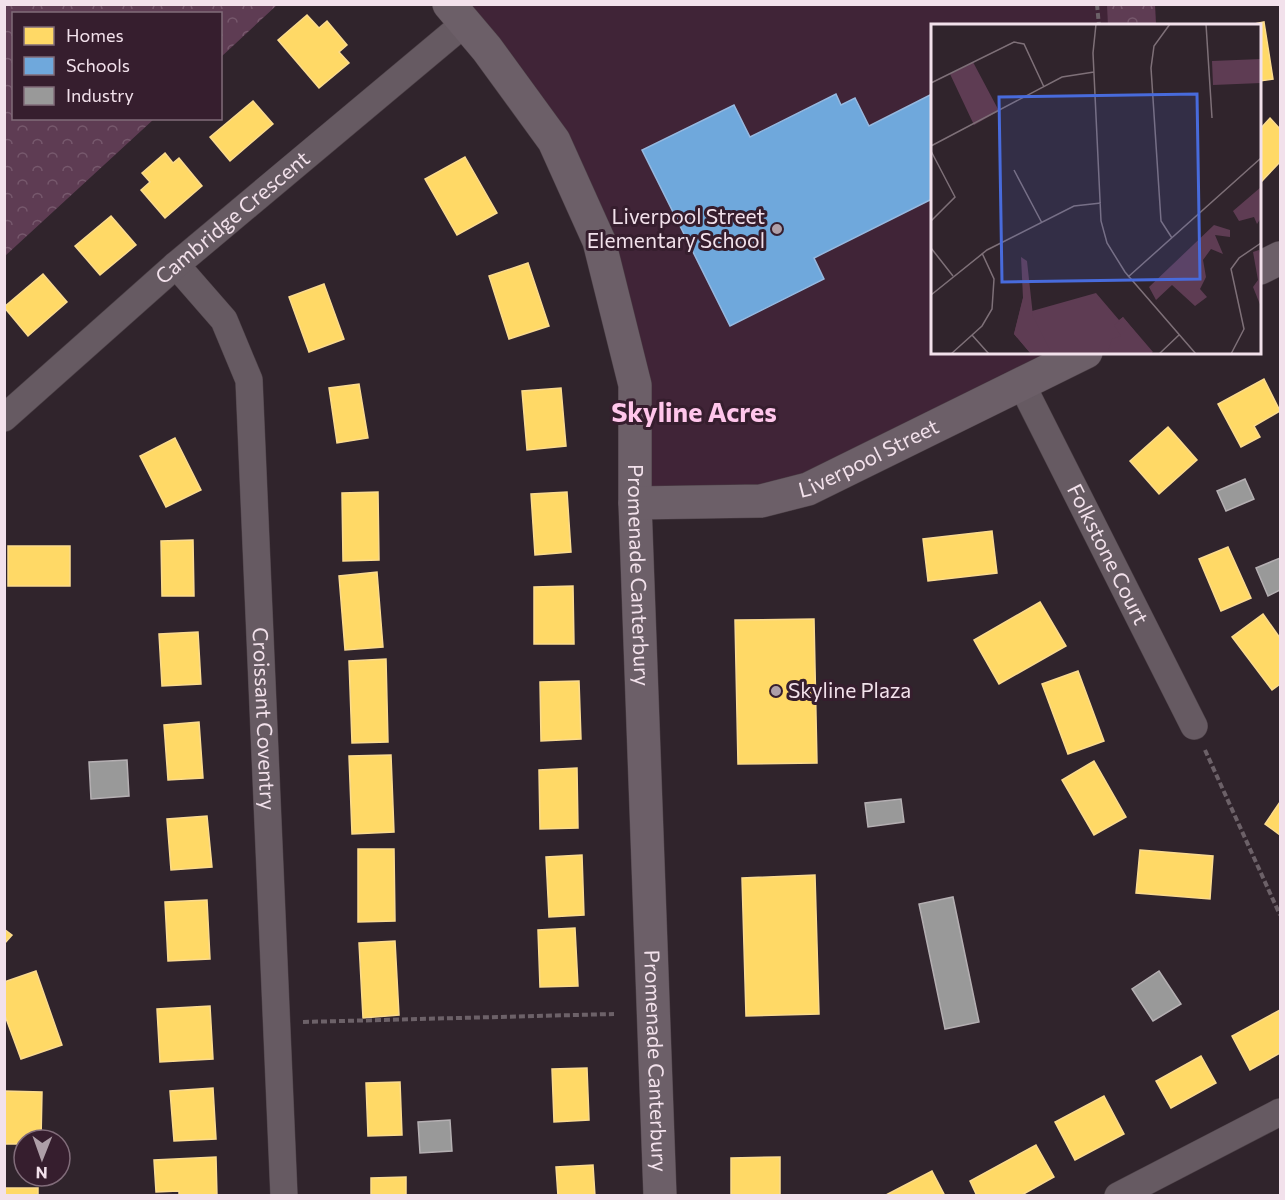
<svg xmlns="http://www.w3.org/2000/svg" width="1285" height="1200" viewBox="0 0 1285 1200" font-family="Commissioner,sans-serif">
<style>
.built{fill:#402437}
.forest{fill:url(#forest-crowns)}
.homes{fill:#ffd966;stroke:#fbdb8e;stroke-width:1.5}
.schools{fill:#6fa8dc;stroke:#96b9e0;stroke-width:1.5}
.industry{fill:#999;stroke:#b4afb2;stroke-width:1.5}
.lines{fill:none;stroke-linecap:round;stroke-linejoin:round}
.street-casing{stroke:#4c4047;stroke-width:28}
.secondary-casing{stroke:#4c4047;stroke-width:34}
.path{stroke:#6c6168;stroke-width:4;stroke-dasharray:6 3;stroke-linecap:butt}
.street{stroke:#665a62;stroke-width:27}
.secondary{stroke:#6c5f68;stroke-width:33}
.poi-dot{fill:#ae9fa8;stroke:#361e2e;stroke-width:2}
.labels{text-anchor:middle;stroke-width:6;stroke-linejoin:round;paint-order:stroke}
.poi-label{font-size:21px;fill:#f2e1eb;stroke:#361e2e;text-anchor:end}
.street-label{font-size:21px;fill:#f2e1eb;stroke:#361e2e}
.district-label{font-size:27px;font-weight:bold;fill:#ffc6eb;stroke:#361e2e}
.inset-road{fill:none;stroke:#7e7078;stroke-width:1.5}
.view{fill:#486bdc;fill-opacity:0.15;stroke:#486bdc;stroke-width:3}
.inset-edge{fill:none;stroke:#f2e1eb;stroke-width:3}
</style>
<defs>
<pattern id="forest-crowns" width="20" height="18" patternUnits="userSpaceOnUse" patternTransform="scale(1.5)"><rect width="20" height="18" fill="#5e3c53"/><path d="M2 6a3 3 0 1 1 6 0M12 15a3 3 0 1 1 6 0" fill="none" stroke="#76586c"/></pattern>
</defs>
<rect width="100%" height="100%" fill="#30242c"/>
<path class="built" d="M449,5H1155L1156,25L932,26V352L1086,353L808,489L635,503L599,241Z"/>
<g class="forest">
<path d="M5,4H277V5L221,57L220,14H14V118L154,119L5,256Z"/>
<path d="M1107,5H1155L1156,25H1108Z"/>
</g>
<g class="homes">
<path d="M307,15L319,28L327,21L347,45L339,52L349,63L319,88L278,40Z"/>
<path d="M1264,22L1273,79L1260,81V26H1245Z"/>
<path d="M253,101L273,124L230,161L210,137Z"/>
<path d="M1270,118L1280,129V162L1260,183V129Z"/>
<path d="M165,153L173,163L179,158L202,186L165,218L141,190L150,182L142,173Z"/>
<path d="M465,157L497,213L457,235L425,179Z"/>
<path d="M111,216L136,245L100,275L75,246Z"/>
<path d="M528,263L549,326L509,339L489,276Z"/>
<path d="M43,274L67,302L28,336L4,307Z"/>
<path d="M324,284L344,339L309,352L289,297Z"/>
<path d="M1264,379L1280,411L1254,426L1260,437L1241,447L1218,404Z"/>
<path d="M359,384L368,438L337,443L329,388Z"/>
<path d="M561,388L566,446L527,450L522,391Z"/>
<path d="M1168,427L1197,460L1159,494L1130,461Z"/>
<path d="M175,438L201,490L166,507L140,456Z"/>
<path d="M378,492L379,560L343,561L342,493Z"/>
<path d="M567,492L571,552L535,555L531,494Z"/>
<path d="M992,531L997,573L928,581L923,539Z"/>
<path d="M193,540L194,596H162L161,541Z"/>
<rect x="8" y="546" width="62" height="40"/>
<path d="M1228,547L1251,598L1221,611L1199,559Z"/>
<path d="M377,572L383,647L345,650L339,576Z"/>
<path d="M573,586L574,644H534V587Z"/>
<path d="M1040,602L1066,646L999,684L974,640Z"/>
<path d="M1263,614L1280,638V684L1272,690L1232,637Z"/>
<path d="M814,619L817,763L738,764L735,620Z"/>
<path d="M198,632L201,684L162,686L159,634Z"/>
<path d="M386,659L388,742L352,743L349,661Z"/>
<path d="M1078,671L1104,741L1068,754L1042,684Z"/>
<path d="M579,681L581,739L541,741L540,682Z"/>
<path d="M199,722L203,778L168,780L164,725Z"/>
<path d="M391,755L394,832L352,834L349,756Z"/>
<path d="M1094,761L1126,817L1094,835L1062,780Z"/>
<path d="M577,768L578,828L540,829L539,770Z"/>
<path d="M1280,802V835L1265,824Z"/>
<path d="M207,816L212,867L171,870L167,819Z"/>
<path d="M358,849H394L395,921L358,922Z"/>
<path d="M1140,850L1213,856L1210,899L1136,893Z"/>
<path d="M582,855L584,915L549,917L546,857Z"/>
<path d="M815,875L819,1014L746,1016L742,878Z"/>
<path d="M207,900L210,959L168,961L165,902Z"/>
<path d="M575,928L578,986L540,987L538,930Z"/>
<path d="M4,929L12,935L4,944Z"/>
<path d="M395,941L399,1015L363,1018L359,943Z"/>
<path d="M36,971L62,1045L21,1059L4,1013V982Z"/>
<path d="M210,1006L213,1059L160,1062L157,1009Z"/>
<path d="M1280,1010V1053L1250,1070L1232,1036Z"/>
<path d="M1201,1056L1216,1083L1171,1108L1156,1081Z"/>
<path d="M587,1068L589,1120L554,1122L552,1069Z"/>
<path d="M400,1082L402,1135L368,1136L366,1083Z"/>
<path d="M213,1088L216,1139L174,1141L170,1091Z"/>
<path d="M4,1091L42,1092L41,1140H24V1144H4Z"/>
<path d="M1104,1096L1124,1134L1075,1160L1055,1122Z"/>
<path d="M1036,1145L1054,1177L1020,1196H977L970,1181Z"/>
<path d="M216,1157L217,1196H179V1191L156,1192L154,1160Z"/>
<path d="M780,1157V1196H731V1158Z"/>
<path d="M593,1165L595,1196H558L556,1167Z"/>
<path d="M932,1171L945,1196L886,1195Z"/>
<path d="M406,1177V1196H371V1178Z"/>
<rect x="4" y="1188" width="34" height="8"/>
</g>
<path class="schools" d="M836,94L841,105L855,98L869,126L932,94V199L814,258L824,279L730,326L642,150L734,105L750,137Z"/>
<g class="industry">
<path d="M1245,479L1254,499L1226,511L1217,491Z"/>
<path d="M1280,558V590L1268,596L1256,568Z"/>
<path d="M127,760L129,796L91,799L89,762Z"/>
<path d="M901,799L904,822L868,827L865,803Z"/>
<path d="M953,897L979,1022L945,1029L919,904Z"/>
<path d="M1159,971L1181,1004L1153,1021L1132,989Z"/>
<path d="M450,1120L452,1151L420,1153L418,1122Z"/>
</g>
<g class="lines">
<defs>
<g id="street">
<path id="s1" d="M176,265L224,320L249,380L284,1196"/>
<path id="s2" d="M1021,383L1194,726"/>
<path id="s3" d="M4,418L176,265L465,23"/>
<path d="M1118,1196L1280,1112"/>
</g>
<g id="secondary">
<path id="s4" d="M449,4L487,49L554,141L599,241L635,385V503L660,1196"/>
<path d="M1260,268L1280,258"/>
<path id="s5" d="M635,503L761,501L808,489L1086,352"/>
</g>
</defs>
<use href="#street" class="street-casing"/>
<use href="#secondary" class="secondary-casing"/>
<g class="path">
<path d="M1097,4L1099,26"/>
<path d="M1205,750L1280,915"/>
<path d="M303,1022L614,1014"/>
</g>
<use href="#street" class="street"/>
<use href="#secondary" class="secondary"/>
</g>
<g class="poi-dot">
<circle cx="777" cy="229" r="6"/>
<circle cx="776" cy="691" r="6"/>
</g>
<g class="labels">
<g class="poi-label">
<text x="765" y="224">Liverpool Street<tspan x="765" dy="24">Elementary School</tspan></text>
<text x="788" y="698" text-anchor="start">Skyline Plaza</text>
</g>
<g class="street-label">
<text dy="7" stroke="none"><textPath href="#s3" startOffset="304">Cambridge Crescent</textPath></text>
<text dy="7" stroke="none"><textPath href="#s5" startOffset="242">Liverpool Street</textPath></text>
<text dy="7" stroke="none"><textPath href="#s2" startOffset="192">Folkstone Court</textPath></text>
<text dy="7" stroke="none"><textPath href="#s4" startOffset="621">Promenade Canterbury</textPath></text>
<text dy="7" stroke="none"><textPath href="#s1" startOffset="477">Croissant Coventry</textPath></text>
<text dy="7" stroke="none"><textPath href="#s4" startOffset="1107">Promenade Canterbury</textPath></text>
</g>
<g class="district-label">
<text x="694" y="422">Skyline Acres</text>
</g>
</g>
<g transform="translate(931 24)">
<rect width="330" height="330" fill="#30242c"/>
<path d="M330,35V59L282,61L281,37ZM42,38L68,87L43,101L19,50ZM165,269L188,296L192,293L222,330H100L83,310L92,274L101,287Z" fill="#5e3c53"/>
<path d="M330,163V194L326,200L323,193L308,197L302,187ZM283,201L299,206V213L284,211L292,230L280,225L272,236L275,253L269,265L276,273L264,282L241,261L225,276L218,263ZM328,226L330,232V283L322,263L327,256L322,228ZM90,233L96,237L102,292L121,330H100L83,310L92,274ZM192,293L222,328L219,330H176L181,315L190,312L183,301Z" fill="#5e3c53"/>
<path class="inset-road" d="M165,0L162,29L170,197L176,219L194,248L265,330M239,0L223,22L220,44L230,197L241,214M275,0L281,94M0,59L83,18L93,20L113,63M0,122L131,53L163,48M0,127L24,173L0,197M83,146L111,199M0,224L22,252M197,253L330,134M0,271L56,226L143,182L170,179M41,311L58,330M20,330L51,302L61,285L63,255L51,229M228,330L248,311M300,330L313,305L300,245L308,234L330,219"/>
<path class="view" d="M266,70L269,255L71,258L68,73Z"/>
<rect width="330" height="330" class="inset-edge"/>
</g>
<rect width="1285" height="1200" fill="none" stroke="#f2e1eb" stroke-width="12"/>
<rect x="12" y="12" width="210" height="108" fill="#361e2e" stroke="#816c7a" stroke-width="1.5"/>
<rect x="24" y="27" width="30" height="18" fill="#ffd966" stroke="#816c7a" stroke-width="1.5"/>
<text x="66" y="42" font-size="18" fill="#f2e1eb">Homes</text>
<rect x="24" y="57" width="30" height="18" fill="#6fa8dc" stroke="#816c7a" stroke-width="1.5"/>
<text x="66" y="72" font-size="18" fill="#f2e1eb">Schools</text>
<rect x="24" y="87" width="30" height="18" fill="#999999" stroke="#816c7a" stroke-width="1.5"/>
<text x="66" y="102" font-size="18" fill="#f2e1eb">Industry</text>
<g transform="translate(42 1158) rotate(181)"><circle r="28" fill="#361e2e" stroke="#816c7a" stroke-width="1.5"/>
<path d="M0-4.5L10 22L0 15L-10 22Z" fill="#ae9fa8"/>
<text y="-9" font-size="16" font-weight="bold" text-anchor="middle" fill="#f2e1eb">N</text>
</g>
</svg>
